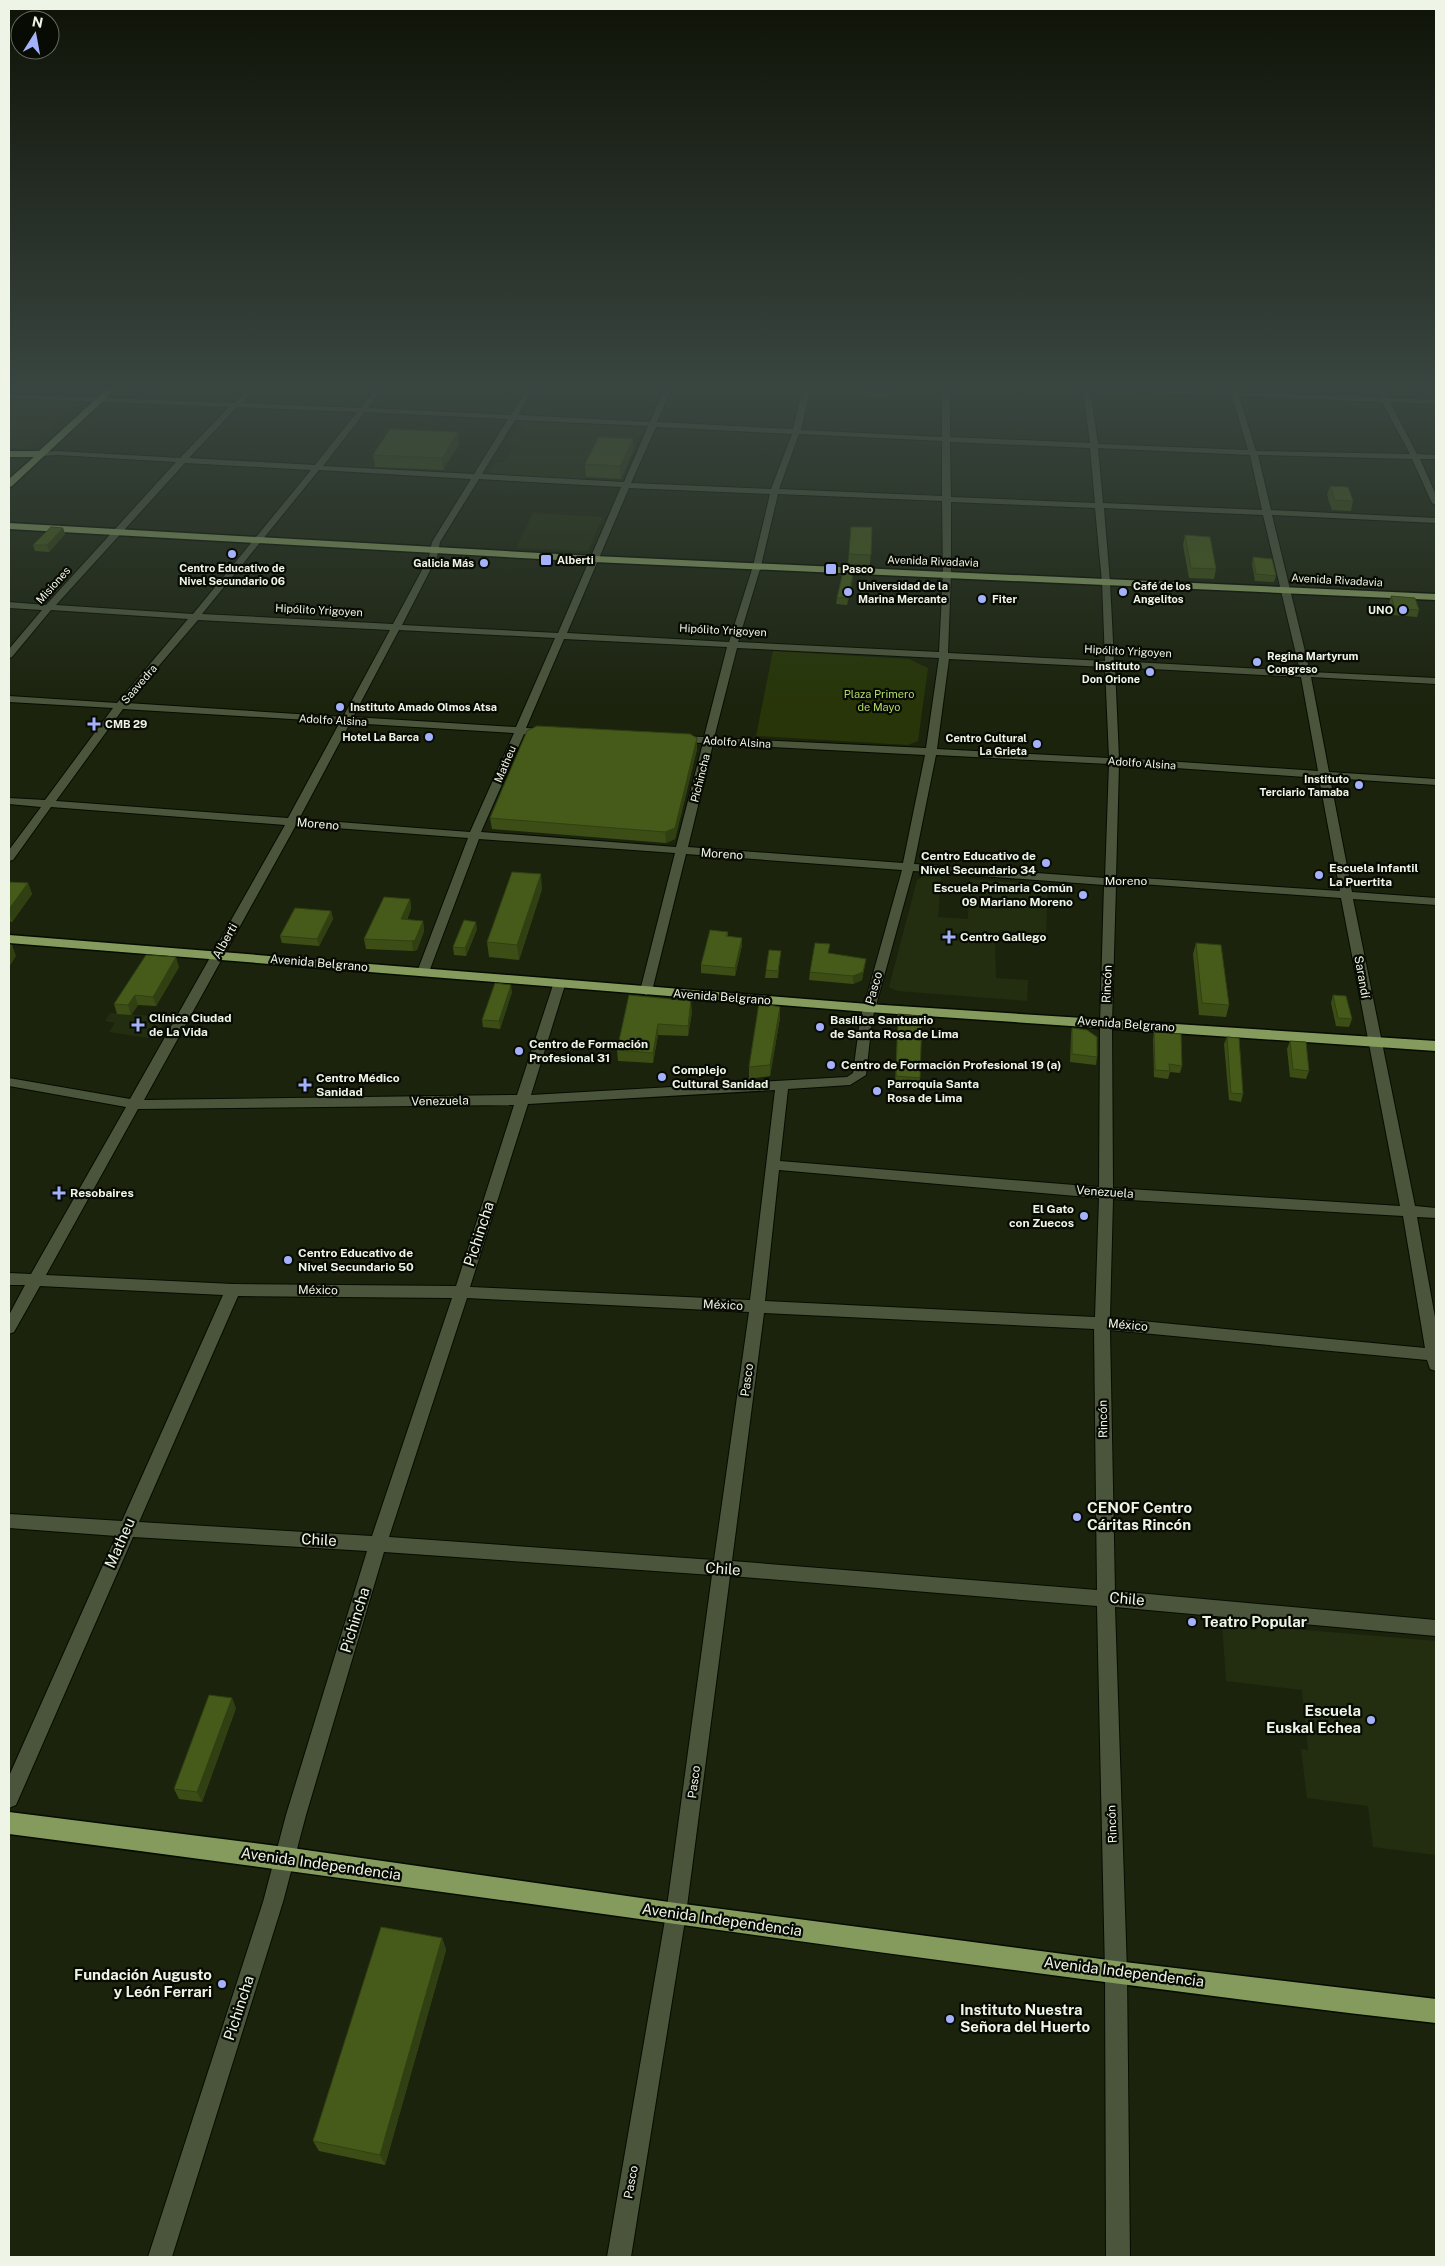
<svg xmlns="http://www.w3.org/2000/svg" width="1445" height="2266" viewBox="0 0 1445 2266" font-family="'Public Sans',sans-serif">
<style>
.built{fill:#232e10}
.green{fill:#273508}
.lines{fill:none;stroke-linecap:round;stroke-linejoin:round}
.minor-casing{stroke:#060c00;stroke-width:2}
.major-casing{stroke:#060c00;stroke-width:3}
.minor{fill:#4b553c;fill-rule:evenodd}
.major{fill:#859b5e;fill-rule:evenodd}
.wall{fill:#3c4e16}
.shaded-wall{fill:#314012}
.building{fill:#465b1a;stroke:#314012}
.poi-dot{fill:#a4b2fc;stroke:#080b03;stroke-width:2}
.labels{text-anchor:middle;stroke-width:4.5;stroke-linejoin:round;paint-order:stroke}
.far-poi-label{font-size:11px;font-weight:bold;fill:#eff5e6;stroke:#080b03;text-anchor:start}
.far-street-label{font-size:11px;fill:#eff5e6;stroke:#080b03}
.far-park-label{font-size:11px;fill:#b1d868;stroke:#080b03}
.street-label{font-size:12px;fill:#eff5e6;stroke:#080b03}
.poi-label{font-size:12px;font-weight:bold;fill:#eff5e6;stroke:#080b03;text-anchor:start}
.near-street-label{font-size:15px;fill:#eff5e6;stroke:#080b03}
.near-poi-label{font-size:15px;font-weight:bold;fill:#eff5e6;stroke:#080b03;text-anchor:start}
</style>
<rect width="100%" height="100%" fill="#1b230d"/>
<g class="built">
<path d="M9,400L33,401L75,404L27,449L9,448Z"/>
<path d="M527,421L639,427L643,430L633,451L600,449L584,480L494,475L490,472L495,463H503L514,446L506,445L513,434L519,435L524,427L518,426L520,423Z"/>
<path d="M533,513L553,514L603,517L588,551L516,548Z"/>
<path d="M925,875L941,877L938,917L968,919L970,879L1048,885L1046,935L1000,930L995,939L996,978L1028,980L1027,1001L897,991L889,987L917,880Z"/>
<path d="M110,1013L167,1017L154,1039L109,1032L115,1023L105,1021Z"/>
<path d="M1222,1623L1436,1641V1855L1373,1847L1368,1806L1307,1798L1301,1749L1308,1750L1302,1690L1226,1681Z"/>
</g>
<path class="green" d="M773,651L909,659L928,668L918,741L908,745L756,736Z"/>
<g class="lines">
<defs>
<path id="minor" d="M251,387H259L242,403L361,408L377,387H384L368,408L511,415L528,387H535L518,415L650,422L665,387H672L657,422L793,429L803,387H811L801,430L942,437V387H950V437L1090,443L1083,390L1064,387H1133L1231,391L1230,387H1237L1238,392L1380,397L1375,387H1382L1387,398L1436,400V404L1390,402L1417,454L1436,455V459H1420L1436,495V505L1432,503L1412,459L1258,455L1271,510L1436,518V523L1272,515L1310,672L1436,678V684L1311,677L1329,772L1436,779V785L1330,778L1352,892L1436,898V905L1353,899L1415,1206L1436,1208V1218L1417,1217L1436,1323V1371L1430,1369L1427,1360L1110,1330L1115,1591L1436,1620V1636L1115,1607L1127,1972L1130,2257H1106L1105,1972L1097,1606L730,1576L686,1914L631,2257H607L666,1914L712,1575L384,1552L306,1815L283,1902L172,2257H148L263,1902L286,1815L367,1551L133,1537L16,1805L9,1808V1776L116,1536L9,1528V1514L122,1521L223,1295L40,1286L14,1332L9,1334V1315L25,1285H9V1273L31,1274L126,1107L9,1086V1078L130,1099L285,825L51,807L13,860L9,861V850L41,807L9,804V798L45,800L113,708L9,702V696L117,703L188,619L51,610L12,657L9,658V649L42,610L9,608V602L46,605L176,462L58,455L40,456L36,454L40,452L58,451L180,458L229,407L9,398V394L234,403ZM1090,390L1232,396L1248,450L1098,444ZM1239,396L1382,402L1410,454L1256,451ZM237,407L357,412L315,465L189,458ZM365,412L508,419L474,474L323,466ZM515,420L648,426L624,482L482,474ZM656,427L792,434L771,489L631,483ZM799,434L942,441V496L779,489ZM950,442L1090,448L1095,503L951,497ZM1098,448L1250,455L1262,510L1103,503ZM185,463L311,470L193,614L56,605ZM319,470L471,479L432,542L429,557L393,624L202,614ZM479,479L621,487L558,633L402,625L437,557L440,542ZM629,488L770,494L753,566L729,642L567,633ZM778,494L942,501L943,574L939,652L738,642L761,566ZM951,502L1095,508L1102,582L1105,661L948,653L951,574ZM1104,508L1263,515L1300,671L1114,661L1110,582ZM198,620L390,630L343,717L127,703ZM399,630L555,638L516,727L353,717ZM564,639L727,647L704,737L678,736L673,739L678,742L703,743L676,847L481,832L524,734L544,735L549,732L544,729L526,728ZM737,648L939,658L926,748L714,738ZM949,659L1105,667L1109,758L937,749ZM1115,667L1301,677L1318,771L1119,758ZM123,709L340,722L288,818L56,801ZM350,723L514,733L470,832L299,819ZM713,744L925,755L903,863L688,847ZM936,755L1109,764L1105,878L914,864ZM1119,764L1319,778L1340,891L1141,878H1116ZM296,825L468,838L417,972L423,976L429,972L479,839L675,853L640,991L646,995L652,991L686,854L902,870L860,1020L853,1073L847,1077L531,1095L565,985L559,981L553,985L517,1095L144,1100ZM913,871L1104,885L1100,1023L1099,1187L780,1161L788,1089L850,1085L866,1075L872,1020ZM1141,884L1341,898L1400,1206L1113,1188L1112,1023L1116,885ZM775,1090L750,1300L470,1287L528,1104ZM514,1105L456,1286L233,1284L46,1275L138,1109ZM779,1170L1099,1198L1095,1317L765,1301ZM1113,1199L1403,1216L1425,1348L1110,1318ZM238,1296L452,1298L372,1536L139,1522ZM467,1298L749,1312L714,1560L389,1537ZM764,1313L1094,1329L1097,1590L732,1561Z"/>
<g id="major">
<path d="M109,387H118L12,486L9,487V479L34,457H9V451H39Z"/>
<path d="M9,523L594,556L1436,594V600L594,562L9,529Z"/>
<path d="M9,935L868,1004L1436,1041V1051L868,1012L9,943Z"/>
<path d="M9,1812L285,1847L676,1903L1116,1961L1436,1999V2023C1290,2007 1144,1987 998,1968C668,1924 339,1876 9,1834Z"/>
</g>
</defs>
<use href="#minor" class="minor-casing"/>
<use href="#major" class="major-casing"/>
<use href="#minor" class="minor"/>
<use href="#major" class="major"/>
</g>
<g class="wall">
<path d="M862,387H888L887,398L861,397Z"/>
<path d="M633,439V451L621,479L586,477L585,464Z"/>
<path d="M459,444L443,470L375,467L373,455Z"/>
<path d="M1330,486L1353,501L1351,511L1332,510L1327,495Z"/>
<path d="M851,527H872L870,565L848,564Z"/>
<path d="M63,528L65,534L49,552L35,551L33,545Z"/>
<path d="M1185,535L1216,569L1214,579L1189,578L1183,545Z"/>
<path d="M1253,557L1276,576L1274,582L1255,581L1252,564Z"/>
<path d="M853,579L847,605L836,604L837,598Z"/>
<path d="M1391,596L1419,610L1417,617L1393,615L1389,603Z"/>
<path d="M697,749L675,839L666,843L492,829L490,818Z"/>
<path d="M9,882L28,883L32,894L12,922L9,921Z"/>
<path d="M542,889L519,960L489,957L487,942Z"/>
<path d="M410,899L411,909L407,920L423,921L424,931L417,950L413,951L366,949L364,939Z"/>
<path d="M331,911L333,919L319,946L282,943L280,936Z"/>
<path d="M477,929L466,956L454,955L453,947Z"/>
<path d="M728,932V936L742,938V945L735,976L701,973V965Z"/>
<path d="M1196,943L1229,1005L1226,1017L1199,1015L1193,954Z"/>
<path d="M829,954L866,959L862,980L853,984L809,980L810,972Z"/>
<path d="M780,958L778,978H765L766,970Z"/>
<path d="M179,967L156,1006L138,1005L131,1015L117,1014L114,1004Z"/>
<path d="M512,992L500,1029L483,1027L482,1020Z"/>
<path d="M629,995L692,1012L688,1036L658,1035L653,1063L618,1061L617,1050Z"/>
<path d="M1333,995L1352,1019L1349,1027L1336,1026L1331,1003Z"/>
<path d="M780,1007V1018L770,1076L749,1079V1067Z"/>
<path d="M898,1014L920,1078L919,1089L895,1087Z"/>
<path d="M1072,1028L1097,1057L1096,1065L1070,1062L1071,1035Z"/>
<path d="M1154,1032L1182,1066L1180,1073L1170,1072L1168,1079L1154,1077L1153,1040Z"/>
<path d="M1227,1037L1243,1094L1241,1102L1229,1100L1224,1044Z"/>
<path d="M1290,1041L1309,1071L1306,1079L1290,1077L1287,1049Z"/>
<path d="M236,1708L202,1802L179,1799L174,1789Z"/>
<path d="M442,1938L446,1950L385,2165L319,2151L313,2141Z"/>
</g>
<g class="shaded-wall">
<path d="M458,432L459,444L443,470L442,458Z"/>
<path d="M633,439V451L621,479L620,466Z"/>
<path d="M63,528L65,534L49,552L47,545Z"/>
<path d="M853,573V579L847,605L848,598Z"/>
<path d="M697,738V749L675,839L666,843L665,832Z"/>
<path d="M541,874L542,889L519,960L517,945Z"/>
<path d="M28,883L32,894L12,922L9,913V909Z"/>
<path d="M410,899L411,909L402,929L401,919Z"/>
<path d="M331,911L333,919L319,946L317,939Z"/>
<path d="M423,921L424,931L417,950L413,951L412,941Z"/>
<path d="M476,922L477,929L466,956L465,948Z"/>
<path d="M742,938V945L735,976V968Z"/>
<path d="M12,945L16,956L9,967V950Z"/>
<path d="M176,957L179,967L156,1006L153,997Z"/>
<path d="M866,959L862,980L853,984V976Z"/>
<path d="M511,985L512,992L500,1029L499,1021Z"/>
<path d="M135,995L138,1005L131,1015L128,1005Z"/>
<path d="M691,1001L692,1012L688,1036V1026Z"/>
<path d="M780,1007V1018L770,1076V1065Z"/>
<path d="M658,1024V1035L653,1063V1053Z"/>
<path d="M232,1698L236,1708L202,1802L197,1792Z"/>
<path d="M442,1938L446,1950L385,2165L380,2155Z"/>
</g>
<g class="building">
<path d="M390,429L458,432L442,458L373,455Z"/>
<path d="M599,437L633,439L620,466L585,464Z"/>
<path d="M1330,486L1348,487L1353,501L1335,500Z"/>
<path d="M51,527L63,528L47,545H33Z"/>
<path d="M851,527H872L871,555L849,554Z"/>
<path d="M1185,535L1210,537L1216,569L1191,568Z"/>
<path d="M1253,557L1272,559L1276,576L1256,574Z"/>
<path d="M843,572L853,573L848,598H837Z"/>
<path d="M1391,596L1415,598L1419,610L1395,609Z"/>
<path d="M537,726L690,734L697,738L675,828L665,832L490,818L527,731Z"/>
<path d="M512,872L541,874L517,945L487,942Z"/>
<path d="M9,882L28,883L9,909Z"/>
<path d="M384,897L410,899L401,919L423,921L415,940L412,941L364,939Z"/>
<path d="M295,908L331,911L317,939L280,936Z"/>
<path d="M464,920L476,922L465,948L453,947Z"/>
<path d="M710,930L728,932L726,936L742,938L735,968L701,965Z"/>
<path d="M815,943L830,944L828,953L866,959L863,972L853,976L810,972Z"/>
<path d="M1196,943L1221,945L1229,1005L1202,1003Z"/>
<path d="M9,945H12L9,950Z"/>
<path d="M769,950L781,951L778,971L766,970Z"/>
<path d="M146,955L176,957L153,997L135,995L128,1005L114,1004Z"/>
<path d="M495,983L511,985L499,1021L482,1020Z"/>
<path d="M629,995L691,1001L688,1026L658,1024L653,1053L617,1050Z"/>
<path d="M1333,995L1346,996L1352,1019L1338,1018Z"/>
<path d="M759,1003L780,1007L770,1065L749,1067Z"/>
<path d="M898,1014L922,1016L920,1078L896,1076Z"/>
<path d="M1072,1028L1087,1030L1097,1037V1057L1072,1054Z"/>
<path d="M1154,1032L1181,1034L1182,1066L1169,1064L1170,1071L1155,1070Z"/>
<path d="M1227,1037L1239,1038L1243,1094L1231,1093Z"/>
<path d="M1290,1041L1306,1042L1309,1071L1293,1069Z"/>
<path d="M209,1695L232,1698L197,1792L174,1789Z"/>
<path d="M381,1927L442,1938L380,2155L313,2141Z"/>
</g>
<linearGradient id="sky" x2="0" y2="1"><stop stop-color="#0f1307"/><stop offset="0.55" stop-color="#394540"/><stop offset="1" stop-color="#394540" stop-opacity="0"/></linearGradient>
<rect width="1445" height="705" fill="url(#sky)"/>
<g class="poi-dot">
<circle cx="232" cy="554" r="5"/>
<rect x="540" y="554" width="12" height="12" rx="2.5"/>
<circle cx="484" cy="563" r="5"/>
<rect x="825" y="563" width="12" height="12" rx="2.5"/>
<circle cx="848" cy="592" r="5"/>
<circle cx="1123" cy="592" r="5"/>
<circle cx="982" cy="599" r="5"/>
<circle cx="1403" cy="610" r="5"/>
<circle cx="1257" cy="662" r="5"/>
<circle cx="1150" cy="672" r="5"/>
<circle cx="340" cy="707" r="5"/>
<path d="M91.5 716.5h5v5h5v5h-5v5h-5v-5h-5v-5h5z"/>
<circle cx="429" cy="737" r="5"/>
<circle cx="1037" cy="744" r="5"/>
<circle cx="1359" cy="785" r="5"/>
<circle cx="1046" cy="863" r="5"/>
<circle cx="1319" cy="875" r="5"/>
<circle cx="1083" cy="895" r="5"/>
<path d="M946.5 929.5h5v5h5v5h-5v5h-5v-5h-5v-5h5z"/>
<path d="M135.5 1017.5h5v5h5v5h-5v5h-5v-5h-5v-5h5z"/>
<circle cx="820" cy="1027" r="5"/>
<circle cx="519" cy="1051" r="5"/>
<circle cx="831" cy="1065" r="5"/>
<circle cx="662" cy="1077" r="5"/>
<path d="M302.5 1077.5h5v5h5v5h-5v5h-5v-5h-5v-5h5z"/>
<circle cx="877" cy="1091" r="5"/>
<path d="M56.5 1185.5h5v5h5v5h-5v5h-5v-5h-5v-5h5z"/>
<circle cx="1084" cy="1216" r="5"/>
<circle cx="288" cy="1260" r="5"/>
<circle cx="1077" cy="1517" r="5"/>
<circle cx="1192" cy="1622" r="5"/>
<circle cx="1371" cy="1720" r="5"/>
<circle cx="222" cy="1984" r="5"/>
<circle cx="950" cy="2019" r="5"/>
</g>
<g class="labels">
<g class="far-poi-label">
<text x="557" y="564">Alberti</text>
<text x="474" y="567" text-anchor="end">Galicia Más</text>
<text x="232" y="572" text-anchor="middle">Centro Educativo de<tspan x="232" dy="13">Nivel Secundario 06</tspan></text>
<text x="842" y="573">Pasco</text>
<text x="858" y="590">Universidad de la<tspan x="858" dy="13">Marina Mercante</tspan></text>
<text x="1133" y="590">Café de los<tspan x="1133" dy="13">Angelitos</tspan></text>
<text x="992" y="603">Fiter</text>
<text x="1393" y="614" text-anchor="end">UNO</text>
<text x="1267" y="660">Regina Martyrum<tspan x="1267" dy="13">Congreso</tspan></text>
<text x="1140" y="670" text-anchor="end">Instituto<tspan x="1140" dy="13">Don Orione</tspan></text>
<text x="350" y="711">Instituto Amado Olmos Atsa</text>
<text x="105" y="728">CMB 29</text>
<text x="419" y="741" text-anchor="end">Hotel La Barca</text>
<text x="1027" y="742" text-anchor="end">Centro Cultural<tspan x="1027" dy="13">La Grieta</tspan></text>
<text x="1349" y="783" text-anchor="end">Instituto<tspan x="1349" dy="13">Terciario Tamaba</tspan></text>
</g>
<g class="far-street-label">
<text transform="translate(933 561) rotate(2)" y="4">Avenida Rivadavia</text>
<text transform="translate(1337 580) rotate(3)" y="4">Avenida Rivadavia</text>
<text transform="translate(53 585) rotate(-48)" y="4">Misiones</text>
<text transform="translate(319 610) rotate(3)" y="4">Hipólito Yrigoyen</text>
<text transform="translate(723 630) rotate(3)" y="4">Hipólito Yrigoyen</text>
<text transform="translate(1128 651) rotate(3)" y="4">Hipólito Yrigoyen</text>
<text transform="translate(139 684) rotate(-49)" y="4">Saavedra</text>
<text transform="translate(333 720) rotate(3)" y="4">Adolfo Alsina</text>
<text transform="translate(737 742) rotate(3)" y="4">Adolfo Alsina</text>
<text transform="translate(1142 763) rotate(4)" y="4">Adolfo Alsina</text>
<text transform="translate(505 764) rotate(-67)" y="4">Matheu</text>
<text transform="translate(700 778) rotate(-76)" y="4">Pichincha</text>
</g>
<g class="far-park-label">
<text x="879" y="698">Plaza Primero<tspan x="879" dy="13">de Mayo</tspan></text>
</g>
<g class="street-label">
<text transform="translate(318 824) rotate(5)" y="4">Moreno</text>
<text transform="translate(722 854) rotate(4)" y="4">Moreno</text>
<text x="1126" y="885">Moreno</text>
<text transform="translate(225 941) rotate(-61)" y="4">Alberti</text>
<text transform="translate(319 963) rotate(5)" y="4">Avenida Belgrano</text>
<text transform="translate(1362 977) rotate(80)" y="4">Sarandí</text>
<text transform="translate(1107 984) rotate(-88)" y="4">Rincón</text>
<text transform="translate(874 988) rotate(-74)" y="4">Pasco</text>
<text transform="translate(722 997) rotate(4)" y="4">Avenida Belgrano</text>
<text transform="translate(1126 1024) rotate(4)" y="4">Avenida Belgrano</text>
<text transform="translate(440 1101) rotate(-1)" y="4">Venezuela</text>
<text transform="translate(1105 1192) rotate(4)" y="4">Venezuela</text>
<text transform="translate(318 1290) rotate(1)" y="4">México</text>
<text transform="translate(723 1305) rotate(3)" y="4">México</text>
<text transform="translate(1128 1325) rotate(5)" y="4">México</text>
<text transform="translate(747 1380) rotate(-82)" y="4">Pasco</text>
<text transform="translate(1103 1419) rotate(-91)" y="4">Rincón</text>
<text transform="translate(694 1782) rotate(-83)" y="4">Pasco</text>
<text transform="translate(1112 1824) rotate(-92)" y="4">Rincón</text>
<text transform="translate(631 2182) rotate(-80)" y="4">Pasco</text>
</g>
<g class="poi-label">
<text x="1036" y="860" text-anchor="end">Centro Educativo de<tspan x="1036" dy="14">Nivel Secundario 34</tspan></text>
<text x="1329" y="872">Escuela Infantil<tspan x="1329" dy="14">La Puertita</tspan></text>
<text x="1073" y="892" text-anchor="end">Escuela Primaria Común<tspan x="1073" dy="14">09 Mariano Moreno</tspan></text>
<text x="960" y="941">Centro Gallego</text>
<text x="149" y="1022">Clínica Ciudad<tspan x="149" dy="14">de La Vida</tspan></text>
<text x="830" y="1024">Basílica Santuario<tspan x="830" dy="14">de Santa Rosa de Lima</tspan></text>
<text x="529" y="1048">Centro de Formación<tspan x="529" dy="14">Profesional 31</tspan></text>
<text x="841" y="1069">Centro de Formación Profesional 19 (a)</text>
<text x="672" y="1074">Complejo<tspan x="672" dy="14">Cultural Sanidad</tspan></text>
<text x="316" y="1082">Centro Médico<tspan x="316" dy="14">Sanidad</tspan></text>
<text x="887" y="1088">Parroquia Santa<tspan x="887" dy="14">Rosa de Lima</tspan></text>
<text x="70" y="1197">Resobaires</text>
<text x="1074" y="1213" text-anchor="end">El Gato<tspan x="1074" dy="14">con Zuecos</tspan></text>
<text x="298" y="1257">Centro Educativo de<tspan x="298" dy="14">Nivel Secundario 50</tspan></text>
</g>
<g class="near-street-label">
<text transform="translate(479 1234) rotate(-72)" y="5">Pichincha</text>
<text transform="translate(319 1540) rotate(3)" y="5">Chile</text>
<text transform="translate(120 1543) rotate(-66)" y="5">Matheu</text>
<text transform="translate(723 1569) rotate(4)" y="5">Chile</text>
<text transform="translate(1127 1599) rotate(5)" y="5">Chile</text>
<text transform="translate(355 1620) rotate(-73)" y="5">Pichincha</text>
<text transform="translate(321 1864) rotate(8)" y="5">Avenida Independencia</text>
<text transform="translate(722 1920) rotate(8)" y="5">Avenida Independencia</text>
<text transform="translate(1124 1972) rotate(7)" y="5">Avenida Independencia</text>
<text transform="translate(239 2008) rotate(-72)" y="5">Pichincha</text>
</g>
<g class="near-poi-label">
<text x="1087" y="1513">CENOF Centro<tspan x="1087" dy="17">Cáritas Rincón</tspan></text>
<text x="1202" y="1627">Teatro Popular</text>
<text x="1361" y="1716" text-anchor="end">Escuela<tspan x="1361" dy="17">Euskal Echea</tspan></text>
<text x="212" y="1980" text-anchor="end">Fundación Augusto<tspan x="212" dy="17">y León Ferrari</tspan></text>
<text x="960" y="2015">Instituto Nuestra<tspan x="960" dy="17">Señora del Huerto</tspan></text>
</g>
</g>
<rect width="1445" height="2266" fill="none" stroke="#eff5e6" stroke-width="20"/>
<g transform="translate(35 35) rotate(11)"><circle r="24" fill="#080b03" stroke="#64695e"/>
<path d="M0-4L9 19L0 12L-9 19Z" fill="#a4b2fc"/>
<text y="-8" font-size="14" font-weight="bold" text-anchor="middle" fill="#eff5e6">N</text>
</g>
</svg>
